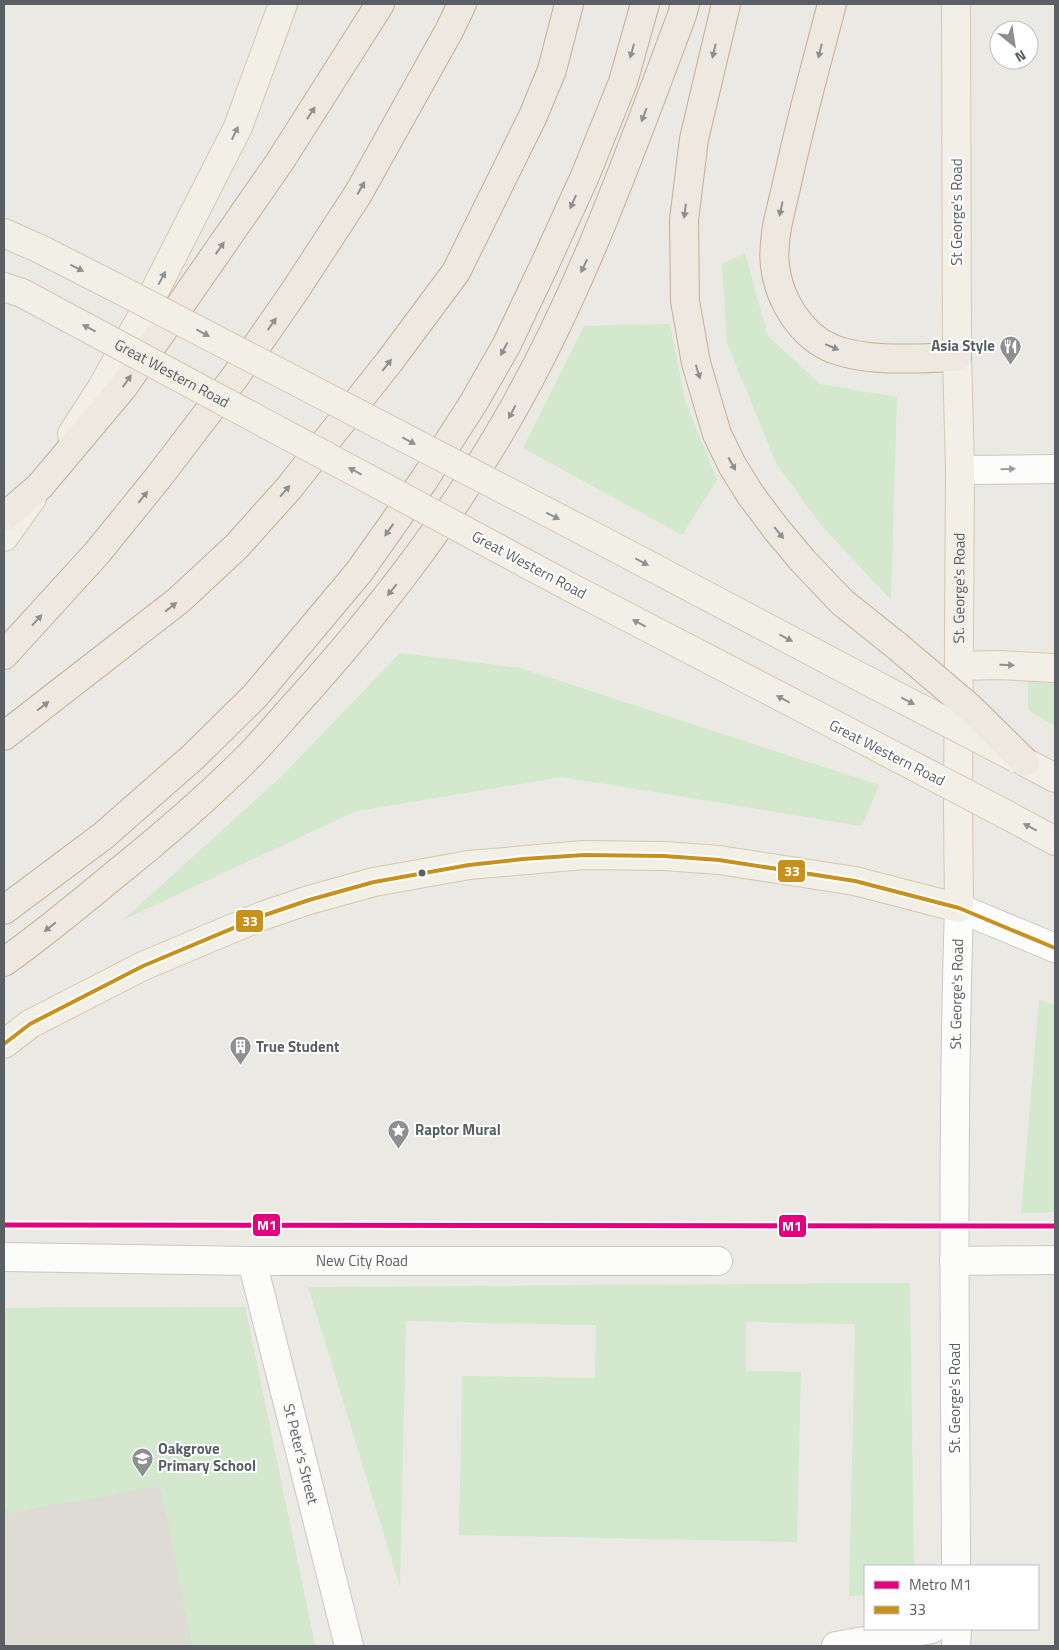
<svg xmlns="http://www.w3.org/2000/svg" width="1059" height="1650" viewBox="0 0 1059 1650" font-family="'Titillium Web',sans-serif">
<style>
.education{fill:#dedbd4}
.green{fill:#d3e8cd}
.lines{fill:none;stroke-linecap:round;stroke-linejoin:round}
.street-casing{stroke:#c7c7c7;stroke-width:30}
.secondary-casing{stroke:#c8c8c8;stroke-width:30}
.primary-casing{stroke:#d6c7af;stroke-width:30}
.highway-casing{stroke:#c2af92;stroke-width:30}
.street{stroke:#fcfcfb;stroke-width:28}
.secondary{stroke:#fcfcfb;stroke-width:28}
.primary{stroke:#f2efe7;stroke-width:28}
.highway{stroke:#eee9e0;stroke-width:28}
.primary-bridge-casing{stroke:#d6c7af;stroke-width:30;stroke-linecap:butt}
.highway-bridge-casing{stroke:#c2af92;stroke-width:30;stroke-linecap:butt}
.primary-bridge{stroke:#f2efe7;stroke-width:28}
.highway-bridge{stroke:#eee9e0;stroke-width:28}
.bus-1-casing{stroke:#fff;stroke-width:8}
.bus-1{stroke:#c8911e;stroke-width:4}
.metro-1-casing{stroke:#fff;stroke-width:9}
.metro-1{stroke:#e5007d;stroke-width:5}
.oneway{fill:#8e8f8f}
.oneway2{fill:#8f9192}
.oneway3{fill:#9b9ea0}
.bus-dot{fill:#5a5f64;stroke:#fff;stroke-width:2}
.labels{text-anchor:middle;stroke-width:4;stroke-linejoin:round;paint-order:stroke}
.street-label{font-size:15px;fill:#5a5f64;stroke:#fff}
.poi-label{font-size:15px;font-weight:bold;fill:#5a5f64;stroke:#fff;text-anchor:start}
.line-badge{stroke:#fff;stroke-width:2}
.badge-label{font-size:14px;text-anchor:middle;font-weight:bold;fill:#fff}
</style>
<rect width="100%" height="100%" fill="#ebe9e4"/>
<path class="education" d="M245,1307L315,1646H4V1308Z"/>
<g class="green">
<path d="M745,253L768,336L820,384L897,397L891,600L821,525L776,463L727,343L722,264Z"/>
<path d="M670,324L685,400L717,480L682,535L523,448L584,326Z"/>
<path d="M400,653L520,668L879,785L862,826L562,777L356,811L123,920L282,776Z"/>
<path d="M1028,681L1055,682V726L1028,710Z"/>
<path d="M1039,999L1055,1006V1212L1021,1213Z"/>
<path d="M910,1283L914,1566H865V1595L849,1596L855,1324L746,1322V1371L801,1372L797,1542L459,1535L462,1376L595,1378L596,1325L406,1321L400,1587L308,1287Z"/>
<path d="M245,1307L315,1646H192L168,1522L159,1486L9,1513L4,1507V1308Z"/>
</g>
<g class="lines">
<defs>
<g id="street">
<path d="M960,470L1055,469"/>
<path id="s1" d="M4,1257L252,1261H718"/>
<path id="s2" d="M252,1261L349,1646"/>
<path d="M954,1261L1055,1260"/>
<path d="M836,1646L932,1629"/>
</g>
<g id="secondary">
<path id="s3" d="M956,1566C955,1347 952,1127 959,908L1055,948"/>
<path d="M956,1646L957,1629"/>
</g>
<g id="primary">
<path d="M4,233L40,249L113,286"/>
<path d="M4,287L22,293"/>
<path d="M72,434L101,389L141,318L238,127L283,4"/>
<path d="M4,537L32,498"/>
<path d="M599,539L864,679"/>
<path d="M568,586L841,728"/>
<path d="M959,666L999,665L1055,668"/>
<path d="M1025,762L1055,778"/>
<path d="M1005,814L1055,841"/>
<path id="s4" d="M4,1044L30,1024L143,966L262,916L309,900L374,882L469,865L584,855L664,856L719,860L855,881L959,908L958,808L960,470L957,357L956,4"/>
</g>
<g id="highway">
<path d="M726,4L694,139L684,220L685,301L696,363L717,434L732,465L750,494L777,530L803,561L842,602L897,646"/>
<path d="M832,4C816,65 799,126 786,188C780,213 772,240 775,266C779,300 801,336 833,349C872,363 917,358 957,357"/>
<path d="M4,517L40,486L124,386L279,163L380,4"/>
<path d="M4,655L97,553L157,479L235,377L294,292L358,194L449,31L462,4"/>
<path d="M4,736L179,600L237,546L289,488L389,362L456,272L533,116L552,70L569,4"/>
<path d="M4,910L103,836L193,757L255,696L359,572L424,480L474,402L506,346L544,266L585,176L623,82L645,4"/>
<path d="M4,962C41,936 77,906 112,877C158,840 204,801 246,759C263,742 278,724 294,706C374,618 448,523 507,420C581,292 630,153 682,15L685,4"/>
</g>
</defs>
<use href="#street" class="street-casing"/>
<use href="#secondary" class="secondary-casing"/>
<use href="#primary" class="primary-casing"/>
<use href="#highway" class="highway-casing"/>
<use href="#street" class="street"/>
<use href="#secondary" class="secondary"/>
<use href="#primary" class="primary"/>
<use href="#highway" class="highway"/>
<defs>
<g id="primary-bridge">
<path d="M113,286L599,539"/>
<path id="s5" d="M22,293L568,586"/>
<path d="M864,679L1016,758"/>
<path d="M841,728L1005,814"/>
</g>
<path id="highway-bridge" d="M897,646L969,707L1025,762"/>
</defs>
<use href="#primary-bridge" class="primary-bridge-casing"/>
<use href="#highway-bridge" class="highway-bridge-casing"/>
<use href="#primary-bridge" class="primary-bridge"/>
<use href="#highway-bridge" class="highway-bridge"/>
<defs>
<path id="bus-1" d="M4,1044L30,1024L143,966L262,916L309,900L374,882L469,865L523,859L584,855L664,856L719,860L855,881L959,908L1055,948"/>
</defs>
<use href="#bus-1" class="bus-1-casing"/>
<use href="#bus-1" class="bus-1"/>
<defs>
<path id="metro-1" d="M4,1225L1055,1226"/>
</defs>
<use href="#metro-1" class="metro-1-casing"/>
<use href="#metro-1" class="metro-1"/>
</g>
<defs><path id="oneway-solid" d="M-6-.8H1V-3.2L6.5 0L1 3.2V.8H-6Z" transform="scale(1.25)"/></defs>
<g class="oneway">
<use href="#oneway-solid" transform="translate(632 51) rotate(106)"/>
<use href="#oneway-solid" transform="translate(714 51) rotate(103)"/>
<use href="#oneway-solid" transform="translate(820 51) rotate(104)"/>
<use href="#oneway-solid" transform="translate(311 113) rotate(-57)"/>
<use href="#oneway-solid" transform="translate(644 115) rotate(111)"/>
<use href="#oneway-solid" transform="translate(361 188) rotate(-60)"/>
<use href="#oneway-solid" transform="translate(573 202) rotate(114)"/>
<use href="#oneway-solid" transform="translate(781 209) rotate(102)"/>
<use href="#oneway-solid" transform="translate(685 211) rotate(97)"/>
<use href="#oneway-solid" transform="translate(220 248) rotate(-55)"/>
<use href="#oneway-solid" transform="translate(584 266) rotate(115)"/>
<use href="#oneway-solid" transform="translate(272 324) rotate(-55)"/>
<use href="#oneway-solid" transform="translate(832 347) rotate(23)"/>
<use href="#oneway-solid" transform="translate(504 349) rotate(118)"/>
<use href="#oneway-solid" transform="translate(387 365) rotate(-52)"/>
<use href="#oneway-solid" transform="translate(698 372) rotate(73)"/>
<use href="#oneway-solid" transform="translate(127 381) rotate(-55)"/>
<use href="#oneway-solid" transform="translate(512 412) rotate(118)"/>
<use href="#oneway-solid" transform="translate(732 464) rotate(61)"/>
<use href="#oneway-solid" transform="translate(285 491) rotate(-49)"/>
<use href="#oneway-solid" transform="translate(143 497) rotate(-51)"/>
<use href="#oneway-solid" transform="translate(389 530) rotate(125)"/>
<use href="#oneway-solid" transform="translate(779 533) rotate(51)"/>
<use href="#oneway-solid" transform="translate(392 590) rotate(129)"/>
<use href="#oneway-solid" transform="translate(171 607) rotate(-38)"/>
<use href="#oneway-solid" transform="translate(37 620) rotate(-48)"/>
<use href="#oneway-solid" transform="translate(43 706) rotate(-37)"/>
<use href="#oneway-solid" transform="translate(50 927) rotate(142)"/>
</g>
<g class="oneway2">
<use href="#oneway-solid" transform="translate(235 133) rotate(-65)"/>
<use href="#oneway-solid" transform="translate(77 268) rotate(27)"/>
<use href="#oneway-solid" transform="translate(162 278) rotate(-62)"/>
<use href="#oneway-solid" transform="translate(89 328) rotate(-152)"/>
<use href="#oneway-solid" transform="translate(203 333) rotate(28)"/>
<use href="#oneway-solid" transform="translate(409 441) rotate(28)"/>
<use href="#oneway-solid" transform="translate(355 471) rotate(-152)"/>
<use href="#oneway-solid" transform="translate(553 516) rotate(27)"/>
<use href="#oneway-solid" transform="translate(642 562) rotate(28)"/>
<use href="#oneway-solid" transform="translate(639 623) rotate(-152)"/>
<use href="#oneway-solid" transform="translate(786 638) rotate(28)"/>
<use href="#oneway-solid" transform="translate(1007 665) rotate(1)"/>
<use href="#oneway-solid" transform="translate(783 699) rotate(-152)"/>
<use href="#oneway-solid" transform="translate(908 701) rotate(27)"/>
<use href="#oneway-solid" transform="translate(1030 827) rotate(-152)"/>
</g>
<use class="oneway3" href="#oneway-solid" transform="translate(1008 469) rotate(-1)"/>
<defs>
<symbol id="restaurant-pin" viewBox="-11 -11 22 30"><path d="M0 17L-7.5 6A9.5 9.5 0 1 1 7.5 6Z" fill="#8d8f91" stroke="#fff"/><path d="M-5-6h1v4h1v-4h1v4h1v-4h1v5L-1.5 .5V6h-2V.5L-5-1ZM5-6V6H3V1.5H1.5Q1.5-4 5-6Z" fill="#fff"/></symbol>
<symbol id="building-pin" viewBox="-11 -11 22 30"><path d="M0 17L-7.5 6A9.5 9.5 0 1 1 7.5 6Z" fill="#8d8f91" stroke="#fff"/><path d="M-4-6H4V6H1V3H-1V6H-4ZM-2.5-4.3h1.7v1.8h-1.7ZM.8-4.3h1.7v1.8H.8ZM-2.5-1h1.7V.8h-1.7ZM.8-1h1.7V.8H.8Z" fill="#fff"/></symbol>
<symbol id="sight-pin" viewBox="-11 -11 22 30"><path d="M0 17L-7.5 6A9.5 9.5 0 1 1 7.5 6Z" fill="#8d8f91" stroke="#fff"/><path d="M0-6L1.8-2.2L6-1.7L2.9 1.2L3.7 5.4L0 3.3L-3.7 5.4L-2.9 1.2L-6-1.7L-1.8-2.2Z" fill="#fff"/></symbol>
<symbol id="school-pin" viewBox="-11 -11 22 30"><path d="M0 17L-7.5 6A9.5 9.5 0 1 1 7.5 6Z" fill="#8d8f91" stroke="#fff"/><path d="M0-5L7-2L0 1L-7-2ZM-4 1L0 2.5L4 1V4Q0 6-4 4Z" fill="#fff"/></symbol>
</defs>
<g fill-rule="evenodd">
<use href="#restaurant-pin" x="998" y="334" width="25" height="34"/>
<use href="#building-pin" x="228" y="1034" width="25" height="34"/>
<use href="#sight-pin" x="386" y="1118" width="25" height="34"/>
<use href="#school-pin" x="130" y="1446" width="25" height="34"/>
</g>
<circle class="bus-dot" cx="422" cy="873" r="4.5"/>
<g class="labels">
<g class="street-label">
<text transform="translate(957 212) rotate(-90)" y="5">St George's Road</text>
<text dy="5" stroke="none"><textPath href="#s5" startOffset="170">Great Western Road</textPath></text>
<text transform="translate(529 565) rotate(28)" y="5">Great Western Road</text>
<text dy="5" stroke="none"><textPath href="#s4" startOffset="1318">St. George's Road</textPath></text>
<text transform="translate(887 753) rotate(27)" y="5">Great Western Road</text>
<text dy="5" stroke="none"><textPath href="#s3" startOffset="572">St. George's Road</textPath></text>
<text dy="5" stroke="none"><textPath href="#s1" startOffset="358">New City Road</textPath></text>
<text transform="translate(955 1398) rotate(-90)" y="5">St. George's Road</text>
<text dy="5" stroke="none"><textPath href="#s2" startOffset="199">St Peter's Street</textPath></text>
</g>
<g class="poi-label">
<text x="995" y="351" text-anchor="end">Asia Style</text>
<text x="256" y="1052">True Student</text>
<text x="415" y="1135">Raptor Mural</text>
<text x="158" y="1454">Oakgrove<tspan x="158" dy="17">Primary School</tspan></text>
</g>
</g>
<g class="line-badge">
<rect x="777" y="859" width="29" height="24" rx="5" fill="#c8911e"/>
<rect x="235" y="909" width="29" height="24" rx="5" fill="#c8911e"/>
<rect x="252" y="1213" width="29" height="24" rx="5" fill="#e5007d"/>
<rect x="778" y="1214" width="29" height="24" rx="5" fill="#e5007d"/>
</g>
<g class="badge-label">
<text x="792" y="876">33</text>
<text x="250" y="926">33</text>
<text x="267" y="1230">M1</text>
<text x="792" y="1231">M1</text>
</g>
<rect width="1059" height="1650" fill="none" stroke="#5a5f64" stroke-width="10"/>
<rect x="864" y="1565" width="175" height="65" fill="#ffffff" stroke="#bdbfc1"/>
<rect x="874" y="1581" width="25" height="8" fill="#e5007d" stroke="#bdbfc1"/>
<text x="909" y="1590" font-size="15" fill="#5a5f64">Metro M1</text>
<rect x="874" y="1606" width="25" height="8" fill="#c8911e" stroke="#bdbfc1"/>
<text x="909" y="1615" font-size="15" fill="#5a5f64">33</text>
<g transform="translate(1014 45) rotate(150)"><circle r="24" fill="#ffffff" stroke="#bdbfc1"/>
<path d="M0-4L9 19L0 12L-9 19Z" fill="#8d8f91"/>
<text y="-8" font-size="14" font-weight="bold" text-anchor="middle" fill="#5a5f64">N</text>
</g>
</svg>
